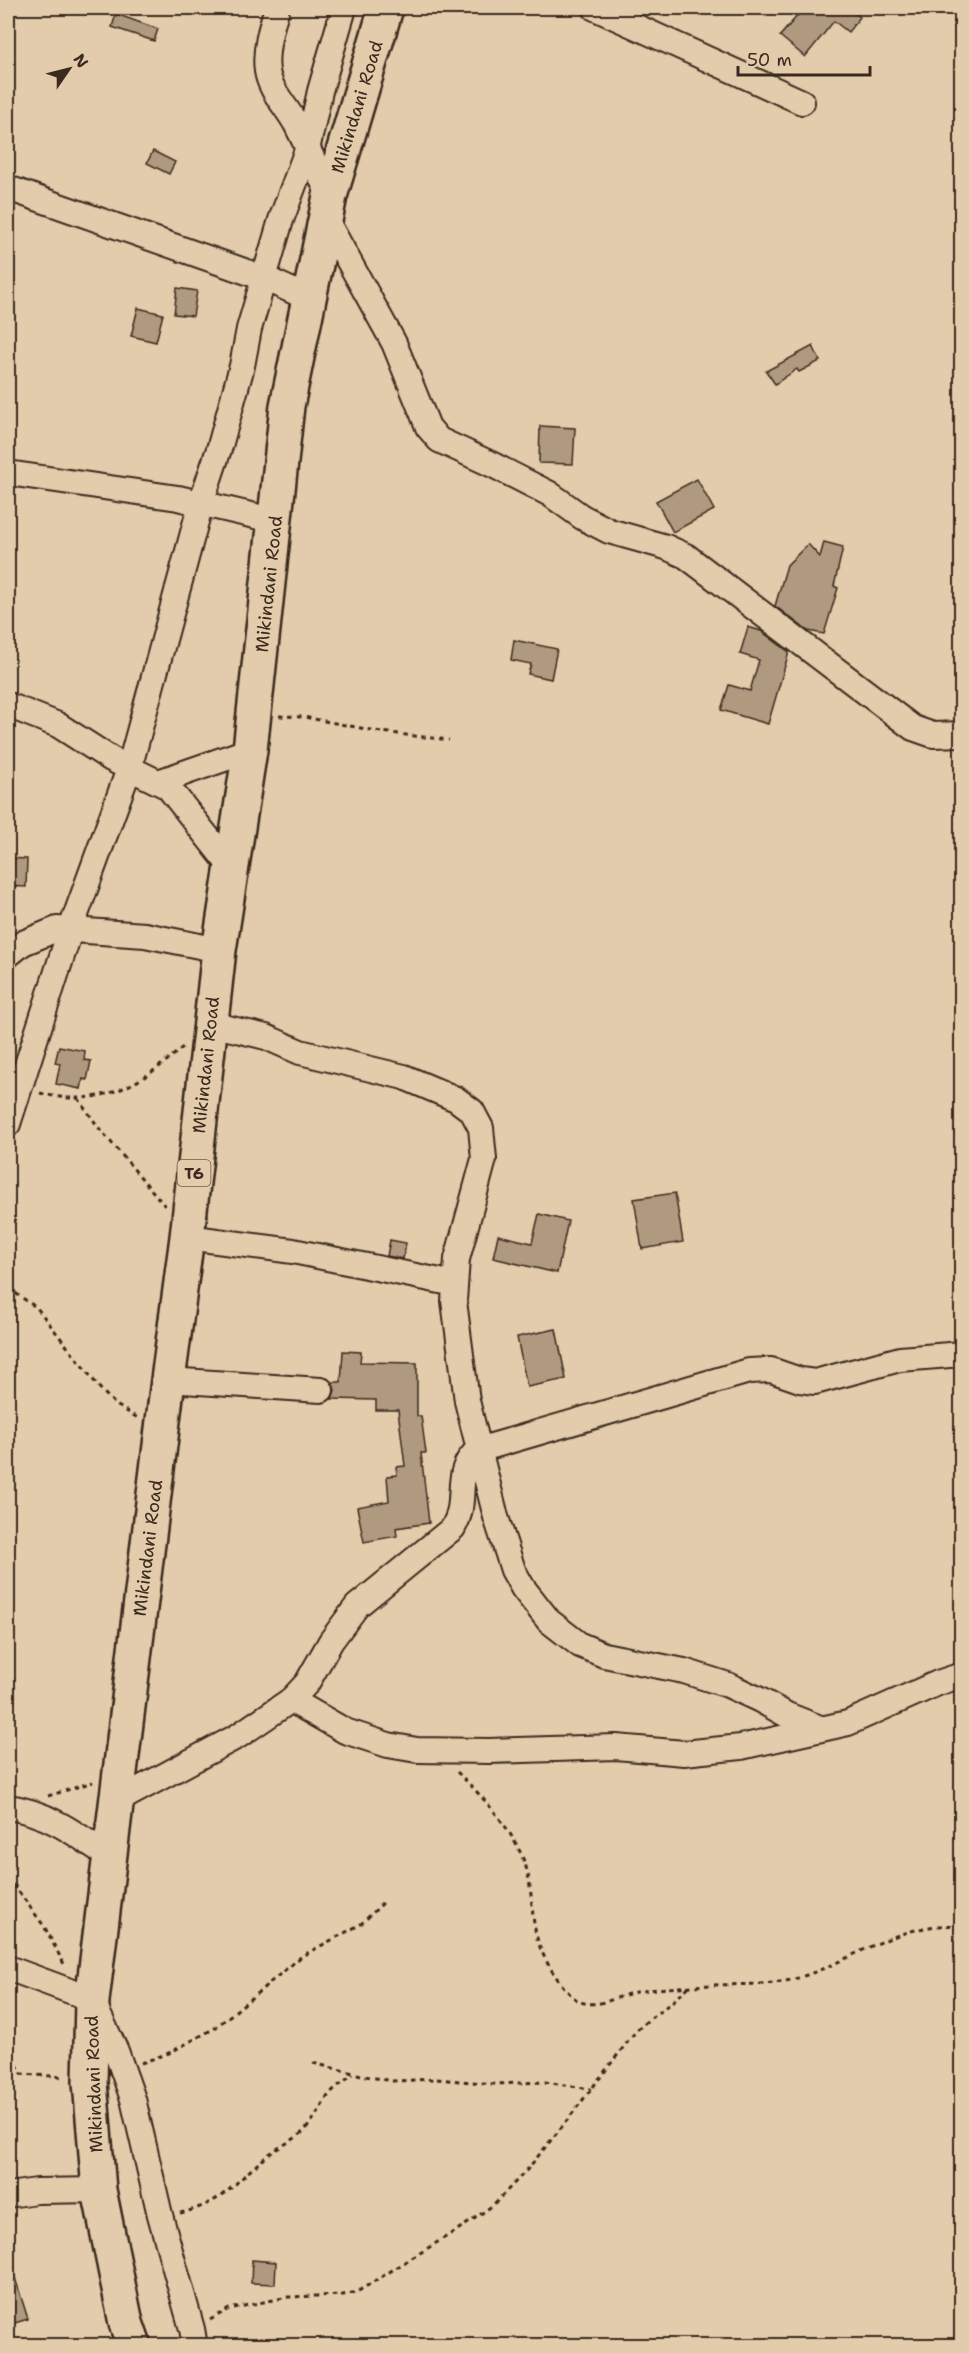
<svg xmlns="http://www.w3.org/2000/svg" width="969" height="2353" viewBox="0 0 969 2353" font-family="'Shantell Sans',sans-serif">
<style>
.building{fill:#af9a80;stroke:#3b2a1e;stroke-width:1.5}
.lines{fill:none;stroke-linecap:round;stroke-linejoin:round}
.minor-casing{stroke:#3b2a1e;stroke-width:28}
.highway-casing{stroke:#3b2a1e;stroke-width:38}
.path{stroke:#3b2a1e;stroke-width:3;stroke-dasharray:4.5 4.5;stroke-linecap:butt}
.minor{stroke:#e2ccab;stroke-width:24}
.highway{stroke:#e2ccab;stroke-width:33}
.labels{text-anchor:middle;stroke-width:5;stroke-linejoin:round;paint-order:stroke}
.shield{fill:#e2ccab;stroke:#6d5b48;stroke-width:1.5}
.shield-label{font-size:16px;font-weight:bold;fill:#3b2a1e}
.street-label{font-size:18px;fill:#3b2a1e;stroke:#e2ccab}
</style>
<rect width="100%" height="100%" fill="#e2ccab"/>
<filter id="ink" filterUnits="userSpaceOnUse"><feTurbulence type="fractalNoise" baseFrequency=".0167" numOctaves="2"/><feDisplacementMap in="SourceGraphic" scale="12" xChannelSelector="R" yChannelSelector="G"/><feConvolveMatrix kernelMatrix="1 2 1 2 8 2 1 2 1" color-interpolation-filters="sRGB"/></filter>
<g filter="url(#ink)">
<g class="building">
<path d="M804,8H848L860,17L848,32L834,21L805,57L780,36Z"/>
<path d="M116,14L158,29L154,41L112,27Z"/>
<path d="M153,151L175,162L169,174L147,163Z"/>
<path d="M177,288L197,291L193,316L174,314Z"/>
<path d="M138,308L163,314L156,342L131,336Z"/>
<path d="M813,346L820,361L799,372L797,369L775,384L766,371Z"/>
<path d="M540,426L575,428L573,464L539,463Z"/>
<path d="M697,479L714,510L673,532L656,501Z"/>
<path d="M824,542L843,547L834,586L838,588L824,634L808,631L775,606L787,565L808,544L820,557Z"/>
<path d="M748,627L761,631L789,652L768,724L721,710L729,685L750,691L759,660L740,654Z"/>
<path d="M514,640L557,649L551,679L528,674L531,664L511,660Z"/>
<path d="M8,858L27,859L26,887L8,886Z"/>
<path d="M59,1046L85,1051L84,1060L91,1061L87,1080L83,1079L81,1089L56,1084L60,1064L55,1063Z"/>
<path d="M675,1193L683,1242L642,1249L634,1199Z"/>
<path d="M539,1214L568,1221L557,1273L493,1258L498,1235L532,1243Z"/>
<path d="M390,1240L406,1243L403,1259L387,1256Z"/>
<path d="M556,1329L566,1379L527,1387L517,1337Z"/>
<path d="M343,1351L361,1352L360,1362L417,1363V1416H421L426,1453H421L429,1523L396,1528L397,1536L364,1542L357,1507L389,1501L387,1476L397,1475L396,1467L405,1466L398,1410H376V1400L332,1399L335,1390L332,1382H341Z"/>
<path d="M252,2260L276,2262L275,2284L251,2283Z"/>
<path d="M11,2265L28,2319L8,2325V2266Z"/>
</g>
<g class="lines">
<defs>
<g id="minor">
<path d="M277,8C271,27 264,51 267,71C270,91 287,107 296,124C308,147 318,172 330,196"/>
<path d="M595,8L802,102"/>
<path d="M8,188L264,278L308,298"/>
<path d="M325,218L394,343L428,427L439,440L491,464L550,494L582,517L609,531L666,547L686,556L913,728L933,735L962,734"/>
<path d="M8,473L178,498L276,521"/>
<path d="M8,705L58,725L111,759L168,787L232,868"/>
<path d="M161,781L250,750"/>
<path d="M8,955L23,943L57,929L145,935L219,950"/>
<path d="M211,1024L266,1037L300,1052L404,1077L456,1099L472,1111L481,1128L484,1159L457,1259L454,1301L467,1401L496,1517L513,1570L523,1588L549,1621L580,1645L604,1655L684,1671L728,1685L760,1700L787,1715L820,1728"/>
<path d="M8,1124L70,931L129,769L201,503L220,446L242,366L249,329L281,220L307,150L320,91L344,8"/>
<path d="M187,1237L293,1251L455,1284"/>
<path d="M168,1380L321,1390"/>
<path d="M291,1700L345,1731L388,1745L417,1750L489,1751L616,1747L684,1753L741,1747L848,1723L938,1683L962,1675"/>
<path d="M117,1801L238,1736L291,1700L307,1683L331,1641L357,1606L453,1528C470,1499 451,1473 478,1450L749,1371L771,1370L800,1380L815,1382L900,1359L962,1354"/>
<path d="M8,1807C47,1812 78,1835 110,1857"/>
<path d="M8,1968L78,1994L92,2001L116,2051L133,2099L160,2215L192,2329L195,2346"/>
<path d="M8,2195L37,2191L99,2190"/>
</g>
<path id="highway" d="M134,2346L126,2323L99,2190L90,2082L92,2001L168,1380L187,1237L219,950L250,750L287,406L330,196L386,8"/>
</defs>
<use href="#minor" class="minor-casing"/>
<use href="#highway" class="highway-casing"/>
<g class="path">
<path d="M279,716L304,717L381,732L449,740"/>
<path d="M40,1093C100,1109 140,1085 183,1047"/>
<path d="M78,1098L99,1128L165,1206"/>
<path d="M8,1288L37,1308L102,1391L116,1405L138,1418"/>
<path d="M457,1772C484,1798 514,1830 526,1867C532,1887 531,1908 535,1929C539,1953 555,1979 572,1996C590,2014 616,1996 636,1992C662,1988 687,1986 713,1985C739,1984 769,1986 794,1979C851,1963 899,1920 962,1926"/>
<path d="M48,1796L93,1782"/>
<path d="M8,1877L44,1926L65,1966"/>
<path d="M8,2049L22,2074L65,2077"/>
<path d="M141,2063L169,2053L215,2028L302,1956L361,1924L385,1901"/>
<path d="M313,2063L365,2076L393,2081L436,2079L495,2084L545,2082L591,2089"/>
<path d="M180,2213C225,2203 234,2182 267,2156C279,2146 294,2141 305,2130C314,2120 319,2110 326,2099C332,2089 344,2082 353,2074"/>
<path d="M210,2320L229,2309L288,2297L343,2295L357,2292L470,2222L493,2205L526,2171L565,2123L636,2031C654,2013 671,2006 689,1986"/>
</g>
<use href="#minor" class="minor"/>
<use href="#highway" class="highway"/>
</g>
</g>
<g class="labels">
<rect class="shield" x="177.5" y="1160" width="33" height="26" rx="4.5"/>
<g class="shield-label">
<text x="194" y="1179">T6</text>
</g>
<g class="street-label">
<text transform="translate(357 107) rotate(-73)" y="6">Mikindani Road</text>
<text transform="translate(269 584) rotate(-84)" y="6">Mikindani Road</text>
<text transform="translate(206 1065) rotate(-84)" y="6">Mikindani Road</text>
<text transform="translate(148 1548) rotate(-83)" y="6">Mikindani Road</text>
<text transform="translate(94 2084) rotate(-92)" y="6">Mikindani Road</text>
</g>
</g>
<rect width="969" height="2353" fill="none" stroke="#e2ccab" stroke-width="30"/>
<rect x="15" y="15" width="939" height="2323" fill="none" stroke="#3b2a1e" stroke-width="2" filter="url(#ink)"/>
<g transform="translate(69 69) rotate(55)" stroke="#e2ccab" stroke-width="4.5" paint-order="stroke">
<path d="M0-4.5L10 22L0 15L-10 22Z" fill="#3b2a1e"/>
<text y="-9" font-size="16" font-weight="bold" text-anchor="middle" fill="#3b2a1e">N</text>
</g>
<path d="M738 66v9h132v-9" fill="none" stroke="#3b2a1e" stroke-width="3"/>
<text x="747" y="66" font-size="18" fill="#3b2a1e" stroke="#e2ccab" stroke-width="4.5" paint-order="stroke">50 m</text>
</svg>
